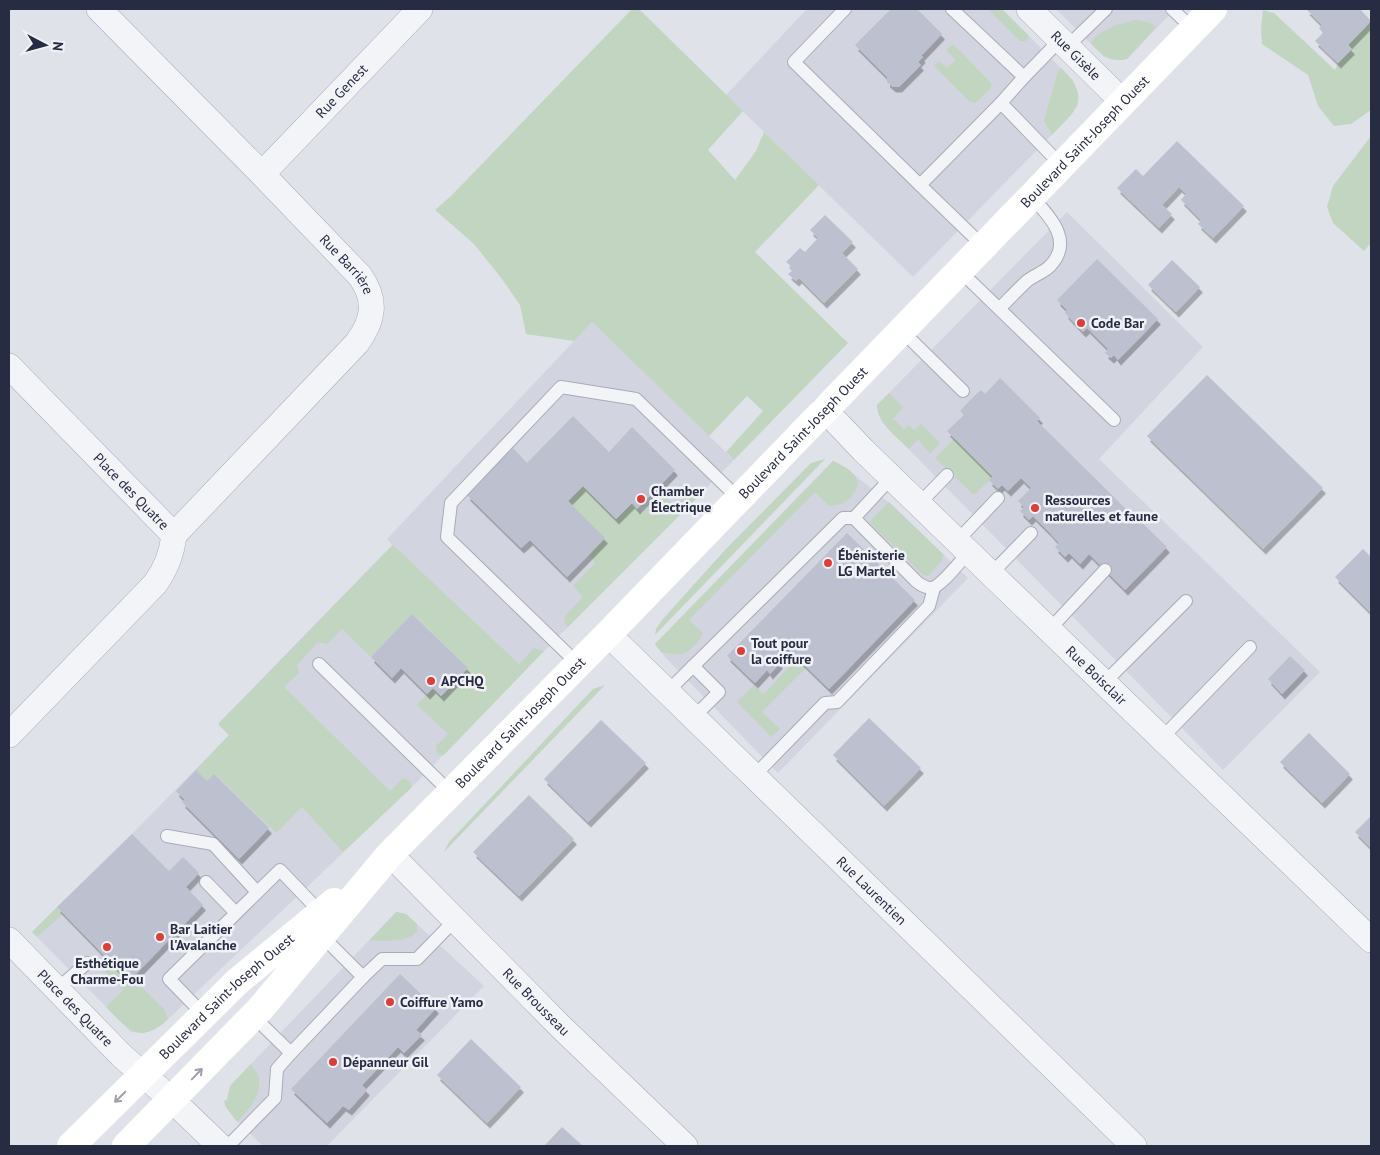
<svg xmlns="http://www.w3.org/2000/svg" width="1380" height="1155" viewBox="0 0 1380 1155" font-family="'PT Sans',sans-serif">
<style>
.built{fill:#d2d4df}
.green{fill:#c2d5c0}
.building{fill:#bdc0ce;filter:url(#shadow)}
.lines{fill:none;stroke-linecap:round;stroke-linejoin:round}
.service-casing{stroke:#a8abb8;stroke-width:14}
.minor-casing{stroke:#a8abb8;stroke-width:26}
.service{stroke:#f3f4f8;stroke-width:12}
.minor{stroke:#f3f4f8;stroke-width:25}
.secondary{stroke:#fff;stroke-width:28}
.oneway{stroke:#9ea0aa}
.poi-dot{fill:#da3f3a;stroke:#f0f2f7;stroke-width:2}
.labels{text-anchor:middle;stroke-width:5;stroke-linejoin:round;paint-order:stroke}
.street-label{font-size:14px;fill:#272c43;stroke:#f0f2f7}
.poi-label{font-size:14px;font-weight:bold;fill:#272c43;stroke:#f0f2f7;text-anchor:start}
</style>
<defs>
<filter id="shadow"><feDropShadow dx="3" dy="5.5" stdDeviation="0" flood-color="#0004"/></filter>
</defs>
<rect width="100%" height="100%" fill="#e0e2ea"/>
<g class="built">
<path d="M807,9H1002L1073,80L1078,94V104L1072,114L913,277L726,95Z"/>
<path d="M1056,9H1175L1127,59L1121,60H1113L1104,57Z"/>
<path d="M1067,212L1203,347L1099,459L1320,672L1223,770L882,422L878,413L877,405L882,400Z"/>
<path d="M592,322L734,460L544,651L411,788L162,1025L150,1031L141,1033L131,1032L32,932L132,834L229,735L218,724L392,545L387,539Z"/>
<path d="M833,461L846,468L893,506L968,578L778,773L664,656L655,644Z"/>
<path d="M396,912L406,914L484,986L327,1146H263L235,1119L226,1107L224,1101L227,1100L230,1086Z"/>
</g>
<g class="green">
<path d="M632,9H639L743,111L708,150L735,180L756,151L764,132L819,185L755,252L848,343L734,460L726,452L763,411L747,396L709,436L592,322L574,341L526,334L520,305L502,279L474,244L435,210L451,196Z"/>
<path d="M988,9H1002L1029,36L1026,41H1020Z"/>
<path d="M1263,10L1274,13L1335,70L1338,63L1351,49L1348,45L1371,21V110L1351,124L1334,126L1318,106L1308,75L1262,44L1261,29Z"/>
<path d="M1136,20L1148,22L1156,27L1127,59C1110,63 1101,54 1091,43C1101,28 1119,24 1136,20Z"/>
<path d="M953,44L991,83V88L975,103L970,102L934,66L939,61L947,68L956,60L946,50Z"/>
<path d="M1061,68C1092,99 1077,109 1052,135L1044,121L1058,71Z"/>
<path d="M1371,136V243L1364,251L1333,223L1327,207L1333,186Z"/>
<path d="M889,393L903,407L893,419L904,429L909,425L914,430L921,424L940,443L930,454L918,439L909,449C896,436 878,424 877,405Z"/>
<path d="M955,438L993,477L974,495L935,458Z"/>
<path d="M825,459L655,635L656,629L662,620L725,550L811,463Z"/>
<path d="M833,461C846,467 867,477 853,494C852,496 851,499 848,500C844,504 835,505 829,506L815,492L689,620L703,633C701,638 699,640 696,644C683,658 678,655 661,652L655,644Z"/>
<path d="M583,486L616,519L632,503L642,513L661,493L675,506L693,487L705,490L568,627L564,622L566,615L583,597L573,586L595,563L589,554L605,538L568,501Z"/>
<path d="M889,502L943,554L942,560L928,576L923,575L870,523L872,519Z"/>
<path d="M393,545L519,664L534,648L544,651L444,755H439L436,751V746L448,734L417,705L433,688L442,696L468,668L413,614L371,657L342,629L327,644L318,642L297,665L299,673L284,687L390,791L403,778L411,782V788L343,852L302,807L276,833L215,774L207,781L196,770L229,735L218,724Z"/>
<path d="M798,658L807,667L762,712L780,729L771,737L737,702L754,685L763,694Z"/>
<path d="M605,685L444,852L449,842L593,689Z"/>
<path d="M57,907L63,914L37,937L32,932Z"/>
<path d="M396,912L406,914L417,924V931C408,944 384,940 369,941Z"/>
<path d="M109,960L129,980L132,978L164,1009L168,1019C139,1046 128,1029 106,1007L124,990L101,968Z"/>
<path d="M251,1064C253,1067 256,1071 258,1075C264,1092 249,1110 237,1122L226,1107L224,1101L227,1100L230,1086Z"/>
</g>
<g class="building">
<path d="M891,9H917L942,34L921,56L923,57L918,62L921,65L899,87H893L887,82V77L855,45Z"/>
<path d="M1306,9H1360L1371,21L1348,45L1352,49L1338,63L1315,41L1323,33L1319,28L1322,25Z"/>
<path d="M1177,141L1244,206L1213,238L1198,224L1201,220L1181,200L1186,194L1179,187L1162,205L1172,214L1159,228L1117,188L1136,169L1143,176Z"/>
<path d="M825,215L853,242L842,253L858,269L824,303L799,278L796,281L788,274L792,271L789,268L791,266L786,262L800,248L805,252L818,238L810,230Z"/>
<path d="M1097,259L1158,319L1118,360L1114,355L1111,358L1105,353L1108,349L1087,328L1083,332L1079,328L1065,313L1067,310L1057,300Z"/>
<path d="M1172,260L1200,287L1176,312L1148,285Z"/>
<path d="M1207,375L1323,488L1263,549L1147,436Z"/>
<path d="M1000,378L1040,418L1037,421L1126,509L1127,508L1167,547L1125,590L1089,554L1080,564L1069,553L1065,557L1055,547L1059,543L1049,532L1033,516L1029,520L1020,511L1024,507L1018,501L1031,488L1021,478L1008,491L1002,485L998,489L989,480L993,477L947,431L964,415L960,411L971,399L981,390L985,394Z"/>
<path d="M573,416L609,452L632,427L675,470L637,509L632,503L616,519L583,486L568,501L605,538L567,577L530,540L521,548L467,495L507,449L509,452L513,448L527,463Z"/>
<path d="M847,533L915,600L829,689L787,648L776,659L780,663L770,674L767,670L755,683L727,656Z"/>
<path d="M1363,549L1371,557V613L1335,577Z"/>
<path d="M412,614L468,668L441,696L433,688L427,694L401,668L392,678L371,657Z"/>
<path d="M1290,656L1305,670L1282,694L1268,679Z"/>
<path d="M869,718L921,768L884,806L833,755Z"/>
<path d="M601,720L646,763L588,822L544,779Z"/>
<path d="M1309,733L1350,774L1322,803L1280,762Z"/>
<path d="M196,770L207,781L214,774L269,828L239,859L182,802L185,800L176,791Z"/>
<path d="M529,795L574,839L519,896L473,852Z"/>
<path d="M1371,816V848L1355,832Z"/>
<path d="M132,834L169,871L183,857L199,873L186,887L203,905L129,981L57,907Z"/>
<path d="M400,974L436,1008L416,1030L422,1035L404,1053L398,1047L362,1085L367,1090L349,1110L343,1106L327,1123L291,1089Z"/>
<path d="M471,1039L521,1087L487,1123L437,1075Z"/>
<path d="M562,1127L583,1146H544Z"/>
</g>
<g class="lines">
<defs>
<g id="service">
<path d="M845,9L794,62L920,185"/>
<path d="M952,9L1024,77L1060,40"/>
<path d="M1172,9L1193,29"/>
<path d="M1067,47L1106,9"/>
<path d="M1024,77L1001,103L1061,165"/>
<path d="M983,246L920,185L1001,103"/>
<path d="M959,270L1114,420"/>
<path d="M1000,308C1009,299 1018,289 1027,281C1034,275 1043,273 1050,266C1075,240 1048,215 1031,196"/>
<path d="M901,330L963,391"/>
<path d="M919,504L947,475"/>
<path d="M854,518L892,477"/>
<path d="M957,541L998,498"/>
<path d="M991,574L1031,533"/>
<path d="M1049,630L1105,570"/>
<path d="M319,664L451,793"/>
<path d="M578,664L447,537L451,503L561,387L636,399L738,498"/>
<path d="M693,666L719,692L693,718"/>
<path d="M1104,683L1186,601"/>
<path d="M667,692L843,518H854L917,582C921,585 926,588 931,588C941,587 961,560 969,552"/>
<path d="M1161,739L1250,647"/>
<path d="M754,776L825,703L837,702L929,606L934,588"/>
<path d="M167,836L213,844L257,892"/>
<path d="M206,882L236,913"/>
<path d="M363,977L382,959H417L455,920"/>
<path d="M57,989L87,963"/>
<path d="M204,1015L169,979L280,870L323,915"/>
<path d="M253,1016L291,1053L363,977L320,934"/>
<path d="M228,1146L275,1098L277,1069L291,1053"/>
</g>
<g id="minor">
<path id="s1" d="M99,9L262,174L360,276C377,300 374,320 357,343L174,535"/>
<path id="s2" d="M1029,9L1123,102"/>
<path id="s3" d="M262,174L420,9"/>
<path id="s4" d="M9,366L174,535C172,554 166,569 155,584L9,735"/>
<path id="s5" d="M824,409L863,450L957,541L1371,940"/>
<path id="s6" d="M608,634L1134,1146"/>
<path id="s7" d="M390,854L561,1027L685,1146"/>
<path id="s8" d="M9,940L122,1056L172,1100L220,1146"/>
</g>
</defs>
<use href="#service" class="service-casing"/>
<use href="#minor" class="minor-casing"/>
<use href="#service" class="service"/>
<use href="#minor" class="minor"/>
<g class="secondary">
<path id="s9" d="M71,1146L238,981L334,902"/>
<path id="s10" d="M126,1146L261,1008L390,854L608,634L1213,9"/>
</g>
</g>
<defs><path id="oneway-shaft" d="M-6 0H5M1.5-3L5.5 0L1.5 3" fill="none" stroke-width="1.6" stroke-linecap="round" stroke-linejoin="round" transform="scale(1.25)"/></defs>
<g class="oneway">
<use href="#oneway-shaft" transform="translate(197 1074) rotate(-46)"/>
<use href="#oneway-shaft" transform="translate(120 1097) rotate(135)"/>
</g>
<g class="poi-dot">
<circle cx="1081" cy="323" r="5"/>
<circle cx="641" cy="499" r="5"/>
<circle cx="1035" cy="508" r="5"/>
<circle cx="828" cy="563" r="5"/>
<circle cx="741" cy="651" r="5"/>
<circle cx="431" cy="681" r="5"/>
<circle cx="160" cy="937" r="5"/>
<circle cx="107" cy="947" r="5"/>
<circle cx="390" cy="1002" r="5"/>
<circle cx="333" cy="1062" r="5"/>
</g>
<g class="labels">
<g class="street-label">
<text dy="5" stroke="none"><textPath href="#s2" startOffset="66">Rue Gisèle</textPath></text>
<text dy="5" stroke="none"><textPath href="#s3" startOffset="115">Rue Genest</textPath></text>
<text dy="5" stroke="none"><textPath href="#s10" startOffset="1389">Boulevard Saint-Joseph Ouest</textPath></text>
<text dy="5" stroke="none"><textPath href="#s1" startOffset="356">Rue Barrière</textPath></text>
<text dy="5" stroke="none"><textPath href="#s10" startOffset="984">Boulevard Saint-Joseph Ouest</textPath></text>
<text dy="5" stroke="none"><textPath href="#s4" startOffset="175">Place des Quatre</textPath></text>
<text dy="5" stroke="none"><textPath href="#s5" startOffset="381">Rue Boisclair</textPath></text>
<text dy="5" stroke="none"><textPath href="#s10" startOffset="579">Boulevard Saint-Joseph Ouest</textPath></text>
<text dy="5" stroke="none"><textPath href="#s6" startOffset="368">Rue Laurentien</textPath></text>
<text dy="5" stroke="none"><textPath href="#s9" startOffset="216">Boulevard Saint-Joseph Ouest</textPath></text>
<text dy="5" stroke="none"><textPath href="#s7" startOffset="208">Rue Brousseau</textPath></text>
<text dy="5" stroke="none"><textPath href="#s8" startOffset="95">Place des Quatre</textPath></text>
</g>
<g class="poi-label">
<text x="1091" y="328">Code Bar</text>
<text x="651" y="496">Chamber<tspan x="651" dy="16">Électrique</tspan></text>
<text x="1045" y="505">Ressources<tspan x="1045" dy="16">naturelles et faune</tspan></text>
<text x="838" y="560">Ébénisterie<tspan x="838" dy="16">LG Martel</tspan></text>
<text x="751" y="648">Tout pour<tspan x="751" dy="16">la coiffure</tspan></text>
<text x="441" y="686">APCHQ</text>
<text x="170" y="934">Bar Laitier<tspan x="170" dy="16">l'Avalanche</tspan></text>
<text x="107" y="968" text-anchor="middle">Esthétique<tspan x="107" dy="16">Charme-Fou</tspan></text>
<text x="400" y="1007">Coiffure Yamo</text>
<text x="343" y="1067">Dépanneur Gil</text>
</g>
</g>
<rect width="1380" height="1155" fill="none" stroke="#272c43" stroke-width="20"/>
<g transform="translate(45 45) rotate(96)" stroke="#f0f2f7" stroke-width="4" paint-order="stroke">
<path d="M0-4L9 19L0 12L-9 19Z" fill="#272c43"/>
<text y="-8" font-size="14" font-weight="bold" text-anchor="middle" fill="#272c43">N</text>
</g>
</svg>
